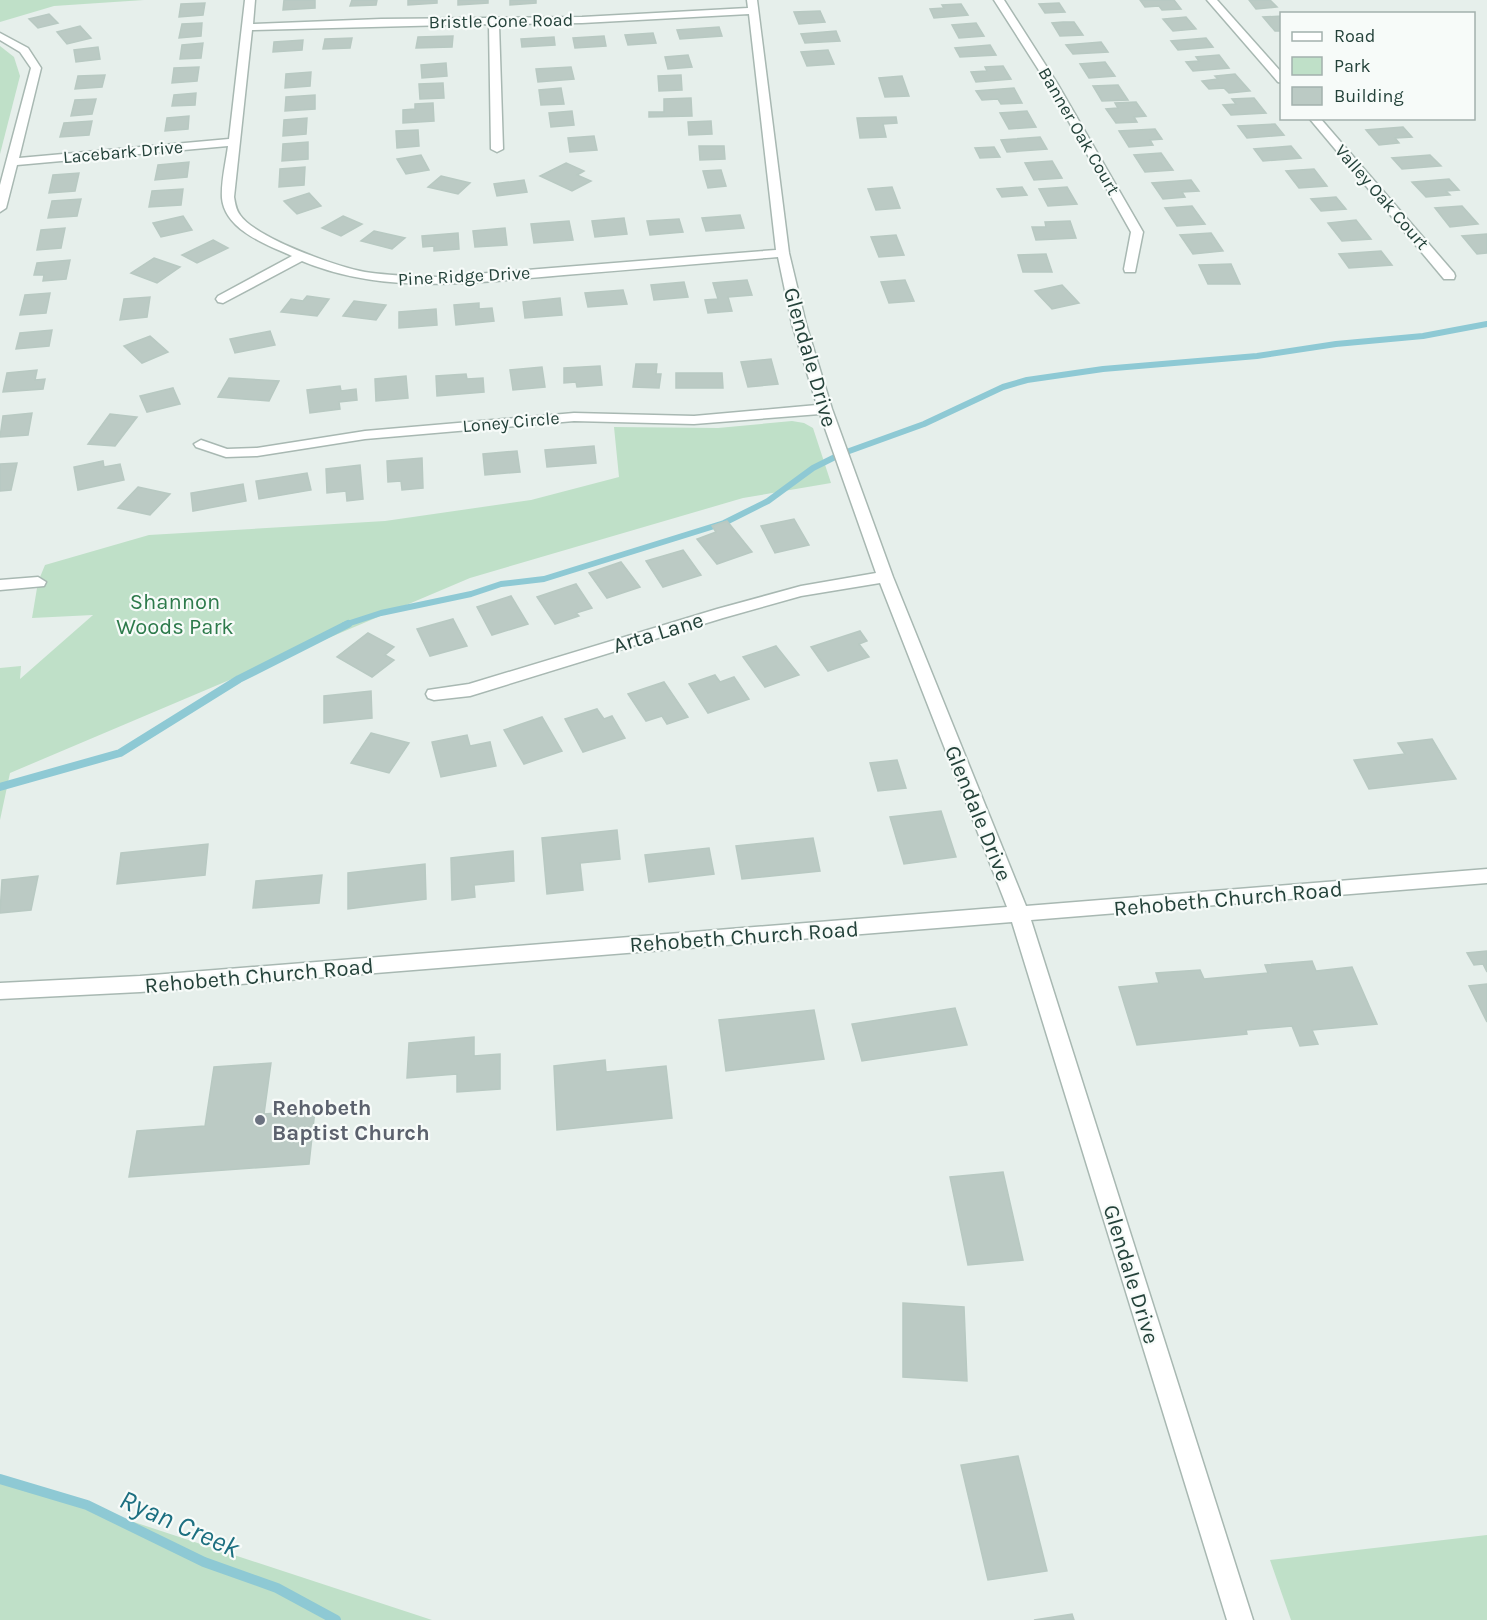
<svg xmlns="http://www.w3.org/2000/svg" width="1487" height="1620" viewBox="0 0 1487 1620" font-family="Karla,sans-serif">
<style>
.green{fill:#bfe0c8}
.lines{fill:none;stroke-linecap:round;stroke-linejoin:round}
.stream-far2{stroke:#8ec9d4;stroke-width:6}
.stream-far1{stroke:#8ec9d4;stroke-width:8}
.stream{stroke:#8ec9d4;stroke-width:10}
.building{fill:#bbcac4;stroke:#b8c9c2;stroke-width:1.5}
.minor-casing{stroke:#a8b8b2;stroke-width:3}
.minor{fill:#fff;fill-rule:evenodd}
.worship-dot{fill:#6b7280;stroke:#f7fbf9;stroke-width:2}
.labels{text-anchor:middle;stroke-width:4.5;stroke-linejoin:round;paint-order:stroke}
.far-street-label{font-size:18px;fill:#24423a;stroke:#f7fbf9}
.street-label{font-size:22px;fill:#24423a;stroke:#f7fbf9}
.park-label{font-size:22px;fill:#2d7a4b;stroke:#f7fbf9}
.worship-label{font-size:22px;font-weight:bold;fill:#5b616d;stroke:#f7fbf9;text-anchor:start}
.near-water-label{font-size:28px;font-style:italic;fill:#1c6f80;stroke:#f7fbf9}
</style>
<rect width="100%" height="100%" fill="#e6efeb"/>
<g class="green">
<path d="M0,0H144L54,6L0,22Z"/>
<path d="M0,46L14,57L20,76L0,154Z"/>
<path d="M792,421L804,423L813,428L831,483L743,498L470,578L10,773L0,820V668L21,666L20,679L93,615L32,618L38,582L45,565L149,535L385,521L531,500L619,477L614,427L718,428Z"/>
<path d="M0,1478L432,1620H0Z"/>
<path d="M1487,1535V1620H1291L1270,1560Z"/>
</g>
<g class="lines">
<path class="stream-far2" d="M344,625L381,613L471,594L501,584L544,579L724,523L768,501L813,468L841,454L924,424L1003,387L1027,380L1103,369L1257,356L1336,344L1423,336L1487,324"/>
<path class="stream-far1" d="M0,787L120,753L239,679L348,624"/>
<path class="stream" d="M0,1479L87,1505L204,1562L277,1588L336,1620"/>
</g>
<g class="building">
<path d="M284,0H315V8L283,10Z"/>
<path d="M352,0H377L376,5L350,6Z"/>
<path d="M408,0H437V3L408,5Z"/>
<path d="M458,0H488V3L458,5Z"/>
<path d="M510,0H536V3L510,5Z"/>
<path d="M1140,0H1174L1181,9L1162,10L1159,6L1145,7Z"/>
<path d="M1249,0H1270L1277,7L1256,9Z"/>
<path d="M205,3L203,15L179,17L181,4Z"/>
<path d="M1059,3L1065,12L1045,13L1039,4Z"/>
<path d="M961,4L968,15L934,18L930,9L944,8L942,5Z"/>
<path d="M820,11L825,22L799,24L794,12Z"/>
<path d="M49,14L58,23L38,28L29,19Z"/>
<path d="M1282,16V31H1275L1263,17Z"/>
<path d="M1186,17L1196,29L1173,31L1163,19Z"/>
<path d="M1063,22H1074L1083,35L1060,36L1052,23Z"/>
<path d="M202,23L201,36L179,38L182,24Z"/>
<path d="M976,23L984,36L959,38L952,25Z"/>
<path d="M80,26L91,38L67,44L57,32Z"/>
<path d="M719,27L722,36L680,39L677,30Z"/>
<path d="M836,31L840,41L805,43L801,34Z"/>
<path d="M653,33L656,43L628,45L625,35Z"/>
<path d="M453,36L452,47L416,48L418,37Z"/>
<path d="M604,36L606,46L575,48L573,38Z"/>
<path d="M554,37L555,45L522,47L521,39Z"/>
<path d="M352,38L350,48L323,49L325,39Z"/>
<path d="M1206,38L1213,47L1178,50L1171,41Z"/>
<path d="M303,40L302,50L273,52L274,42Z"/>
<path d="M1101,42L1108,52L1073,54L1066,45Z"/>
<path d="M203,43L201,58L180,59L182,45Z"/>
<path d="M990,45L996,55L960,57L955,48Z"/>
<path d="M98,47L100,59L76,62L74,50Z"/>
<path d="M828,50L834,64L807,66L801,52Z"/>
<path d="M688,55L692,67L668,69L665,57Z"/>
<path d="M1219,55L1229,68L1193,71L1186,62L1199,61L1196,57Z"/>
<path d="M1105,62L1115,76L1089,78L1080,64Z"/>
<path d="M446,63L447,76L422,78L421,65Z"/>
<path d="M1003,66L1011,79L976,82L971,72L987,71L985,67Z"/>
<path d="M199,67L197,81L172,83L174,68Z"/>
<path d="M571,67L574,79L538,82L536,69Z"/>
<path d="M311,72L310,86L285,88L286,74Z"/>
<path d="M1235,74L1250,91L1229,93L1224,88L1209,89L1202,81L1218,79L1215,76Z"/>
<path d="M105,75L102,87L75,89L78,76Z"/>
<path d="M681,75L682,90L659,91L658,76Z"/>
<path d="M902,76L909,96L885,97L879,78Z"/>
<path d="M443,83L444,98L420,99L419,84Z"/>
<path d="M1118,85L1128,100L1102,101L1093,86Z"/>
<path d="M561,88L564,104L541,105L539,90Z"/>
<path d="M1014,88L1022,103L1001,104L998,99L982,100L976,91Z"/>
<path d="M196,93L195,105L172,106L174,95Z"/>
<path d="M315,95V109L285,111L286,97Z"/>
<path d="M691,98L692,116L649,117V112H664V99Z"/>
<path d="M1254,98L1266,113L1231,115L1223,105L1236,104L1232,99Z"/>
<path d="M96,99L92,114L71,116L75,100Z"/>
<path d="M1136,102L1146,116L1134,117L1137,122L1116,123L1106,109L1118,108L1115,103Z"/>
<path d="M433,103L434,121L403,123V110L415,109V104Z"/>
<path d="M572,111L574,125L551,127L549,113Z"/>
<path d="M1027,111L1036,127L1009,129L1000,113Z"/>
<path d="M189,116L188,129L165,131L167,118Z"/>
<path d="M896,117L897,123L883,124L886,137L860,138L857,118Z"/>
<path d="M307,118L306,134L283,136L284,120Z"/>
<path d="M92,121L89,135L60,137L64,123Z"/>
<path d="M711,121L712,134L689,135L688,122Z"/>
<path d="M1275,124L1284,135L1247,138L1238,126Z"/>
<path d="M1403,127L1412,137L1395,138L1399,143L1379,145L1366,130Z"/>
<path d="M1155,129L1162,139L1150,140L1153,145L1129,147L1119,131Z"/>
<path d="M418,130L419,146L397,148L396,131Z"/>
<path d="M594,136L597,150L570,152L568,138Z"/>
<path d="M1040,137L1047,149L1007,152L1001,140Z"/>
<path d="M308,142V159L282,161L283,144Z"/>
<path d="M699,146H724L725,159L700,160Z"/>
<path d="M1291,146L1301,158L1263,161L1254,149Z"/>
<path d="M994,147L1000,157L980,158L975,148Z"/>
<path d="M1161,153L1173,170L1145,172L1134,155Z"/>
<path d="M421,155L429,170L406,174L397,159Z"/>
<path d="M1430,155L1441,166L1402,169L1392,158Z"/>
<path d="M1052,161L1062,178L1034,180L1025,163Z"/>
<path d="M189,162L187,177L155,180L158,165Z"/>
<path d="M566,163L584,171L577,175L591,181L572,191L540,176Z"/>
<path d="M305,167L304,185L279,187L280,169Z"/>
<path d="M1314,169L1327,186L1299,188L1286,171Z"/>
<path d="M721,170L726,186L708,188L703,171Z"/>
<path d="M79,173L75,191L49,193L53,175Z"/>
<path d="M441,176L470,183L458,194L428,187Z"/>
<path d="M1449,179L1459,190L1446,191L1450,195L1426,197L1412,182Z"/>
<path d="M524,180L527,192L497,196L494,184Z"/>
<path d="M1191,180L1199,191L1182,192L1185,197L1163,199L1152,183Z"/>
<path d="M892,187L900,208L876,210L868,189Z"/>
<path d="M1022,187L1027,195L1002,197L997,189Z"/>
<path d="M1067,187L1077,204L1048,206L1039,189Z"/>
<path d="M183,189L181,205L149,207L152,191Z"/>
<path d="M309,193L321,206L297,214L284,201Z"/>
<path d="M1336,197L1346,209L1321,211L1311,199Z"/>
<path d="M81,199L77,216L48,218L52,201Z"/>
<path d="M1192,206L1205,224L1177,226L1165,208Z"/>
<path d="M1462,206L1478,224L1450,227L1435,208Z"/>
<path d="M740,215L744,228L706,231L702,218Z"/>
<path d="M183,216L192,230L161,237L153,223Z"/>
<path d="M343,216L362,224L341,236L322,228Z"/>
<path d="M624,218L627,234L595,237L592,221Z"/>
<path d="M679,219L683,232L650,235L647,221Z"/>
<path d="M1356,220L1371,239L1342,241L1328,223Z"/>
<path d="M569,221L573,240L534,243L531,224Z"/>
<path d="M1070,221L1076,238L1036,240L1032,227H1046L1045,222Z"/>
<path d="M65,228L61,248L37,250L41,230Z"/>
<path d="M505,228L507,245L475,247L473,231Z"/>
<path d="M374,231L405,238L392,249L361,241Z"/>
<path d="M458,233L459,249L434,251V246L423,247L422,236Z"/>
<path d="M1211,233L1223,251L1193,254L1180,235Z"/>
<path d="M1487,234V253L1477,254L1462,236Z"/>
<path d="M896,235L904,255L879,257L871,237Z"/>
<path d="M213,240L228,248L197,263L182,255Z"/>
<path d="M1381,251L1392,265L1349,268L1339,254Z"/>
<path d="M1046,254L1052,272H1023L1018,255Z"/>
<path d="M154,258L180,267L157,283L131,273Z"/>
<path d="M70,260L66,279L43,281L44,275H34L37,263Z"/>
<path d="M1231,264L1240,284H1208L1199,265Z"/>
<path d="M747,280L752,295L728,297L732,311L708,313L705,300L718,299L713,283Z"/>
<path d="M905,280L914,301L889,303L881,282Z"/>
<path d="M684,282L688,297L654,300L651,285Z"/>
<path d="M1062,285L1079,303L1052,309L1035,291Z"/>
<path d="M623,290L627,304L588,307L585,293Z"/>
<path d="M50,293L46,313L20,315L25,295Z"/>
<path d="M307,296L329,299L317,316L281,312L291,299L303,301Z"/>
<path d="M150,297L147,317L120,320L124,299Z"/>
<path d="M560,298L562,315L525,318L523,302Z"/>
<path d="M354,301L386,305L376,320L343,316Z"/>
<path d="M479,303V309L492,308L494,321L456,325L454,305Z"/>
<path d="M436,309L437,325L399,328V312Z"/>
<path d="M52,330L49,346L16,349L20,333Z"/>
<path d="M270,331L275,345L235,353L230,339Z"/>
<path d="M150,336L168,352L142,363L124,346Z"/>
<path d="M771,359L778,384L748,387L741,362Z"/>
<path d="M636,364H657L656,374H661L659,388L633,387Z"/>
<path d="M600,366L602,385L577,387L576,382L564,383V368Z"/>
<path d="M542,367L545,387L513,390L510,370Z"/>
<path d="M37,370L35,380L45,379L43,389L3,392L7,373Z"/>
<path d="M676,373H722L723,388H676Z"/>
<path d="M466,374L467,379L483,378L484,392L437,396L436,376Z"/>
<path d="M406,376L408,398L376,401L375,379Z"/>
<path d="M229,378L279,381L269,401L218,397Z"/>
<path d="M340,386L341,391L356,389L357,400L339,402L340,409L310,413L307,390Z"/>
<path d="M173,388L180,404L147,412L140,396Z"/>
<path d="M32,413L28,435L0,437L3,416Z"/>
<path d="M110,414L137,417L115,446L88,444Z"/>
<path d="M594,446L596,463L547,467L545,450Z"/>
<path d="M517,451L520,472L485,475L483,454Z"/>
<path d="M422,458L423,488L402,490L401,481L388,482L387,461Z"/>
<path d="M103,461L104,467L120,464L124,480L78,490L74,467Z"/>
<path d="M17,463L11,490L0,491V464Z"/>
<path d="M360,465L363,499L347,501L346,491L327,493L326,469Z"/>
<path d="M307,473L311,490L259,499L256,481Z"/>
<path d="M243,484L246,501L193,511L191,493Z"/>
<path d="M138,487L170,494L150,515L118,508Z"/>
<path d="M794,519L809,545L775,553L761,526Z"/>
<path d="M727,521L752,552L717,564L697,539L716,532L712,526Z"/>
<path d="M683,550L701,575L663,587L646,561Z"/>
<path d="M621,562L640,587L607,598L589,573Z"/>
<path d="M576,584L592,608L576,613L579,616L555,624L537,597Z"/>
<path d="M511,596L528,624L492,635L477,607Z"/>
<path d="M453,619L467,646L430,656L417,629Z"/>
<path d="M860,631L867,641L859,644L869,657L828,671L811,647Z"/>
<path d="M368,633L394,647L385,655L394,660L372,677L337,657Z"/>
<path d="M776,646L799,675L765,687L743,657Z"/>
<path d="M715,675L720,682L734,677L749,699L708,713L689,684Z"/>
<path d="M664,682L688,717L667,724L662,716L646,721L628,694Z"/>
<path d="M371,691L372,718L324,723V696Z"/>
<path d="M597,709L604,719L612,716L625,738L583,752L565,719Z"/>
<path d="M542,717L562,751L524,764L504,730Z"/>
<path d="M371,733L409,743L389,773L351,763Z"/>
<path d="M467,735L470,746L490,742L496,766L441,777L432,742Z"/>
<path d="M1432,739L1456,779L1369,789L1354,760L1405,754L1398,743Z"/>
<path d="M897,760L906,788L878,791L870,763Z"/>
<path d="M941,811L956,857L904,864L890,817Z"/>
<path d="M617,830L620,859L580,863L583,890L547,894L542,838Z"/>
<path d="M813,838L820,871L742,879L736,846Z"/>
<path d="M208,844L205,875L117,884L121,853Z"/>
<path d="M709,848L714,874L649,882L645,855Z"/>
<path d="M513,851L514,881L474,885L475,897L452,900L451,858Z"/>
<path d="M425,864L426,899L348,909V873Z"/>
<path d="M322,875L319,903L253,908L256,881Z"/>
<path d="M38,876L31,910L0,913L2,880Z"/>
<path d="M1487,951V972L1483,964L1474,965L1467,953Z"/>
<path d="M1312,961L1316,971L1352,967L1377,1024L1312,1030L1318,1044L1300,1046L1292,1026L1246,1030L1247,1034L1137,1045L1119,987L1159,983L1156,973L1200,970L1204,979L1268,973L1265,965Z"/>
<path d="M1487,984V1022L1469,986Z"/>
<path d="M955,1008L967,1045L862,1061L852,1024Z"/>
<path d="M814,1010L824,1059L726,1071L719,1020Z"/>
<path d="M474,1037V1056L500,1054V1089L457,1092V1074L407,1078L409,1043Z"/>
<path d="M605,1060L606,1072L666,1066L672,1118L557,1130L554,1066Z"/>
<path d="M271,1063L264,1114L315,1110L309,1164L129,1177L137,1131L205,1126L214,1067Z"/>
<path d="M1003,1172L1023,1260L968,1265L950,1177Z"/>
<path d="M903,1303L964,1307L967,1381L903,1377Z"/>
<path d="M1018,1456L1047,1571L988,1580L961,1465Z"/>
<path d="M1072,1614L1074,1620H1034Z"/>
</g>
<g class="lines">
<defs>
<g id="minor">
<path d="M245,0H255L253,24L381,19L582,17L748,8L747,0H757L789,253L806,324L832,409L893,577L1026,906L1487,869V883L1031,920L1253,1620H1227L1012,922L140,992L0,999V983L140,976L1007,907L880,583L801,596L723,618L470,696L434,700L428,698L426,694L428,690L469,684L717,609L801,586L876,573L820,414L694,424L574,421L365,439L257,456L226,457L196,447L194,444L201,440L227,449L257,448L365,431L574,413L694,416L817,405L792,324L778,257C706,263 635,269 564,275C476,282 386,296 302,261L223,303L218,302L216,299L218,296L292,256C267,245 225,230 222,198C221,181 226,162 228,146L17,165L6,208L0,212V185L31,68L20,52L0,40V33L28,48L41,68L19,158L229,139ZM749,14L776,250L439,277C414,276 389,276 365,272C337,267 256,238 240,215C236,210 235,203 234,197L252,30L489,24L491,149L497,152L503,149L499,24L582,23Z"/>
<path d="M994,0H1004L1057,83L1143,232L1135,272H1125L1124,269L1131,232L1047,83Z"/>
<path d="M1207,0H1217L1282,73V83L1278,82Z"/>
<path d="M1309,118H1320L1454,273L1455,276L1454,279H1444Z"/>
<path d="M38,577L46,582L44,586L0,590V580Z"/>
</g>
</defs>
<use href="#minor" class="minor-casing"/>
<use href="#minor" class="minor"/>
</g>
<circle class="worship-dot" cx="260" cy="1120" r="6"/>
<g class="labels">
<g class="far-street-label">
<text transform="translate(501 21) rotate(-1)" y="6">Bristle Cone Road</text>
<text transform="translate(1079 131) rotate(60)" y="6">Banner Oak Court</text>
<text transform="translate(123 152) rotate(-5)" y="6">Lacebark Drive</text>
<text transform="translate(1382 197) rotate(49)" y="6">Valley Oak Court</text>
<text transform="translate(464 276) rotate(-3)" y="6">Pine Ridge Drive</text>
<text transform="translate(511 422) rotate(-5)" y="6">Loney Circle</text>
</g>
<g class="street-label">
<text transform="translate(811 357) rotate(74)" y="8">Glendale Drive</text>
<text transform="translate(658 632) rotate(-17)" y="8">Arta Lane</text>
<text transform="translate(979 813) rotate(68)" y="8">Glendale Drive</text>
<text transform="translate(1228 898) rotate(-5)" y="8">Rehobeth Church Road</text>
<text transform="translate(744 936) rotate(-4)" y="8">Rehobeth Church Road</text>
<text transform="translate(259 975) rotate(-5)" y="8">Rehobeth Church Road</text>
<text transform="translate(1132 1274) rotate(73)" y="8">Glendale Drive</text>
</g>
<g class="park-label">
<text x="175" y="609">Shannon<tspan x="175" dy="25">Woods Park</tspan></text>
</g>
<g class="worship-label">
<text x="272" y="1115">Rehobeth<tspan x="272" dy="25">Baptist Church</tspan></text>
</g>
<g class="near-water-label">
<text transform="translate(180 1523) rotate(24)" y="10">Ryan Creek</text>
</g>
</g>
<rect x="1280" y="12" width="195" height="108" fill="#f7fbf9" stroke="#a3b1ad" stroke-width="1.5"/>
<rect x="1292" y="32" width="30" height="9" fill="#ffffff" stroke="#a3b1ad" stroke-width="1.5"/>
<text x="1334" y="42" font-size="18" fill="#24423a">Road</text>
<rect x="1292" y="57" width="30" height="18" fill="#bfe0c8" stroke="#a3b1ad" stroke-width="1.5"/>
<text x="1334" y="72" font-size="18" fill="#24423a">Park</text>
<rect x="1292" y="87" width="30" height="18" fill="#bbcac4" stroke="#a3b1ad" stroke-width="1.5"/>
<text x="1334" y="102" font-size="18" fill="#24423a">Building</text>
</svg>
